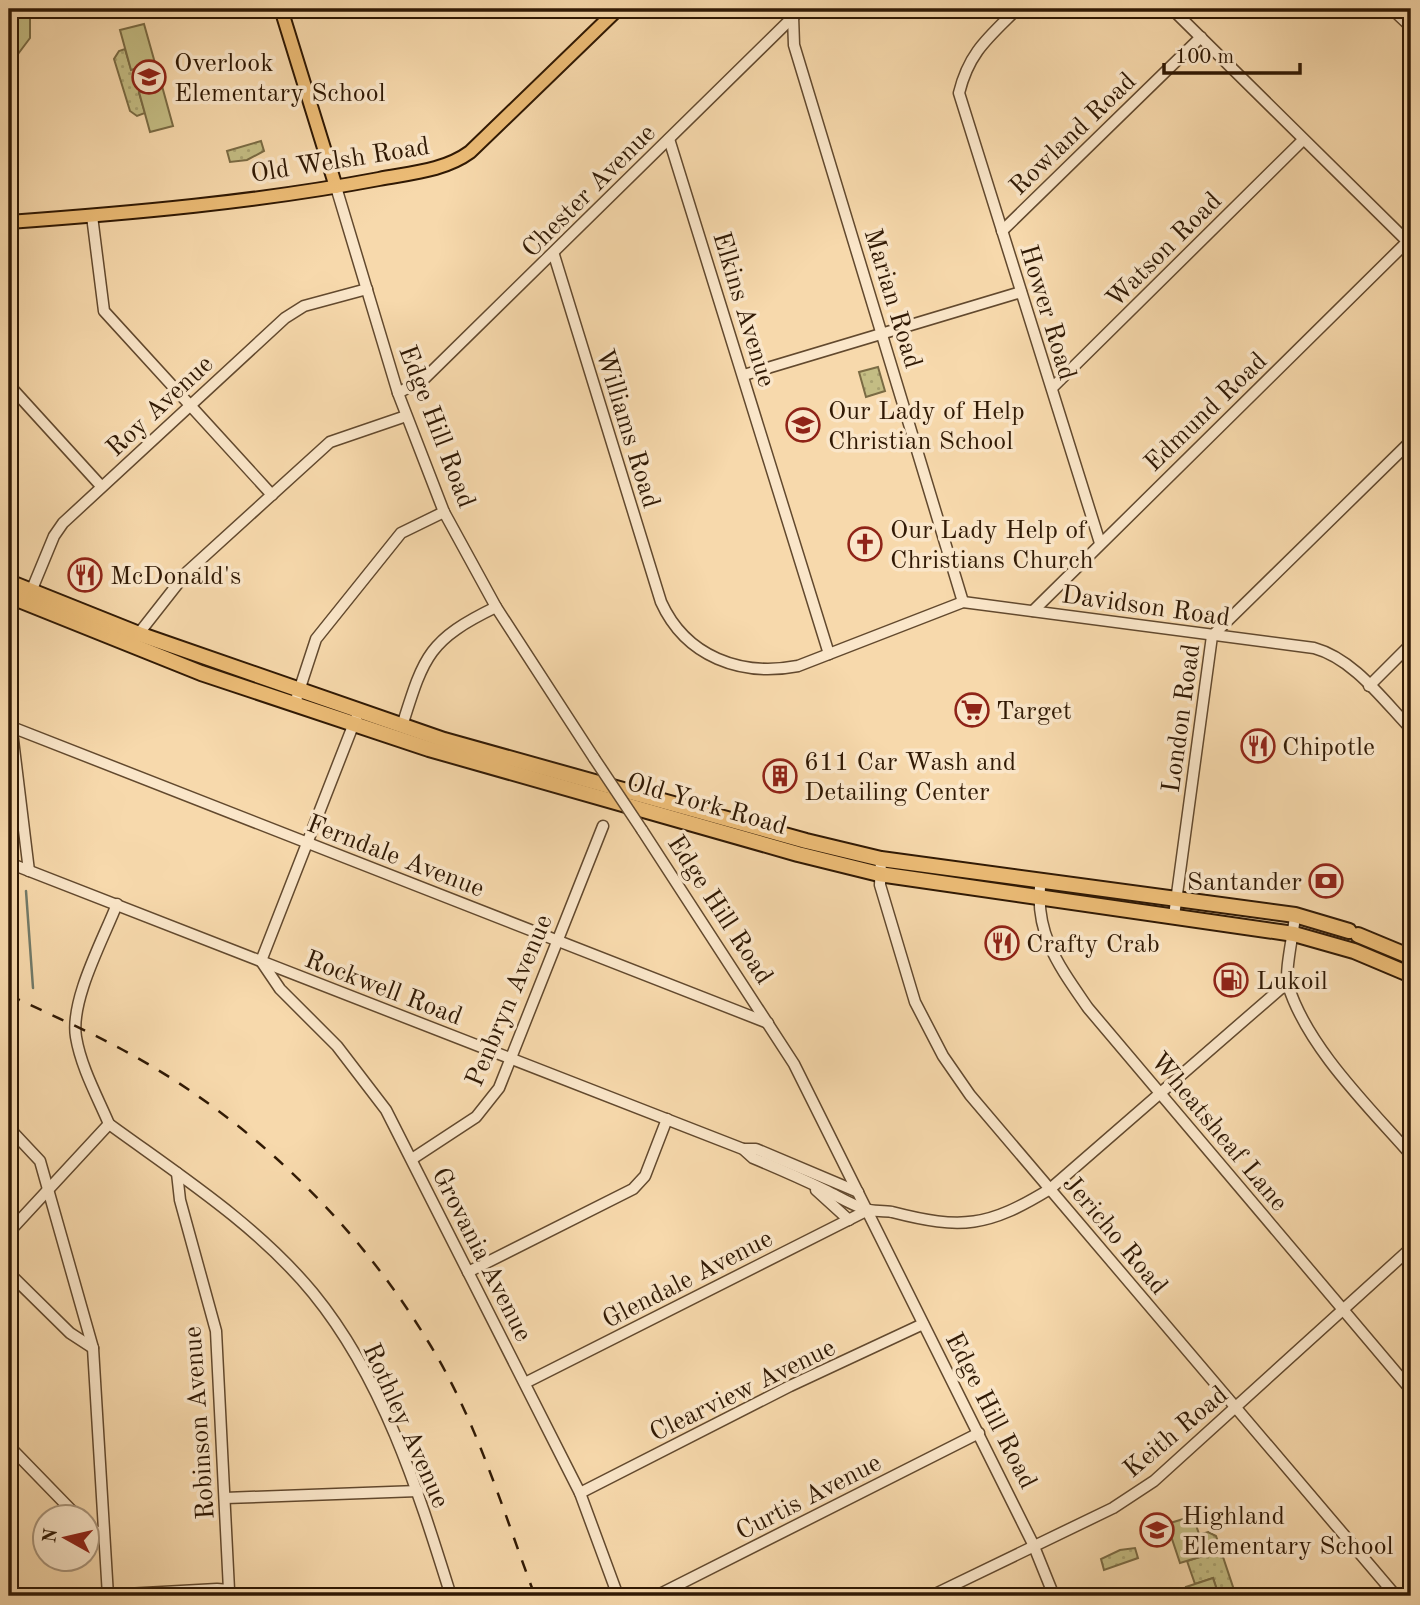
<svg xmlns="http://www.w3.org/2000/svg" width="1420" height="1605" viewBox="0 0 1420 1605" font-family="'Old Standard TT',serif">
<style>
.grass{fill:url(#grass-dots);stroke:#7a6b44;stroke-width:2}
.pitch{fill:#c4bd84;stroke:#7a6b44;stroke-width:2}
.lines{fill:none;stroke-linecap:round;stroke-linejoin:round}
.stream{stroke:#717a69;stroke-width:2.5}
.minor-casing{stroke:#62492e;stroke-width:13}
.major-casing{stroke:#301904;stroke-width:16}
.highway-casing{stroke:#301904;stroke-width:18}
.minor{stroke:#fae6c9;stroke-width:10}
.major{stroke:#ecbc76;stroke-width:12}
.highway{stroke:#ecbc76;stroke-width:14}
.rail{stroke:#301904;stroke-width:2.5;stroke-dasharray:12 12;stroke-linecap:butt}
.minor-bridge-casing{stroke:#62492e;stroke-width:13;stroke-linecap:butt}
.minor-bridge{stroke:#fae6c9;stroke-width:10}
.labels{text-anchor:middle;stroke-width:7;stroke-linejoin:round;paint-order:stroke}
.poi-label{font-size:26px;fill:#301904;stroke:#fae6c9;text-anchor:start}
.street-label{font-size:26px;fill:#301904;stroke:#fae6c9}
</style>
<defs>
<pattern id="grass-dots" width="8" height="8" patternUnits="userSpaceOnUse" patternTransform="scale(1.75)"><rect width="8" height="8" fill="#c4bd84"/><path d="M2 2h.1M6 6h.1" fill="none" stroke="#a9a270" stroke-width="1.8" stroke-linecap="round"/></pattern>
</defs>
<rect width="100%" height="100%" fill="#f7d9ac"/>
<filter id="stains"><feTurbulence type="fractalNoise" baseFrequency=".00286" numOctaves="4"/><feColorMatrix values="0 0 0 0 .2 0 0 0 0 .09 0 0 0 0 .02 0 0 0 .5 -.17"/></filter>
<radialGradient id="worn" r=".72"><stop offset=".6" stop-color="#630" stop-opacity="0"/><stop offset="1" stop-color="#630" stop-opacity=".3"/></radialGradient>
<g class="grass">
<path d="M125,49L131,69L155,63L162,86L139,93L145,113L137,116L130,111L114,59L119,51Z"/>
<path d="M261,141L264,151L247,160L230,162L227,151Z"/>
<path d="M878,367L885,391L866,397L859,372Z"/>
<path d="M1208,1532L1216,1536L1233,1587L1228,1596H1219L1213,1578L1195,1584L1187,1561L1206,1555L1199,1535Z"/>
<path d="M1135,1548L1138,1558L1104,1570L1101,1559L1120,1550Z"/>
</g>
<g class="pitch">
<path d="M9,9H30V38L9,66Z"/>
<path d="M144,24L155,63L131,70L120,30Z"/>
<path d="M162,86L173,126L150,132L139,92Z"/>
<path d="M1193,1516L1206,1555L1180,1563L1167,1524Z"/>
<path d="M1213,1578L1219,1596H1189L1186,1587Z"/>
</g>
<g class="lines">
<g class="stream">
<path d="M9,791L17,851"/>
<path d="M26,891L33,988"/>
</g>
<defs>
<g id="minor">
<path d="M786,9L793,16L794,45L963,602"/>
<path d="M1017,9C989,37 969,52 959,93L1100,543"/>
<path d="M1172,9L1411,245"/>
<path d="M1392,9L1411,27"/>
<path d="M669,139L829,654"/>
<path d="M336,187L398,393L444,512L496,607L594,758"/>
<path d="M92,216L104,311L272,495"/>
<path d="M1002,231L1201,37"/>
<path d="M554,255L661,602C686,657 741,677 798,666L963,602L1314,648C1354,659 1383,700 1411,729"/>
<path d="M744,375L1021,292"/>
<path d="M9,385L101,486"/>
<path d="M1052,388L1303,140"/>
<path d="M398,393L424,379L801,9"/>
<path d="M30,594L54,536L63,523L285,318L304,306L367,289"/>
<path d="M1033,611L1407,242"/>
<path d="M136,637L187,572L330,442L406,416"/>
<path d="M1369,686L1411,644"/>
<path d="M295,703L316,639L401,533L444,512"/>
<path d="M9,707L29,871"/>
<path d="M356,718L261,961L280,989L337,1046L386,1110L580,1493L618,1596"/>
<path d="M9,726L768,1023"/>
<path d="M402,726C424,656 428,640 496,607"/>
<path d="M642,830L794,1064L1033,1544L1054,1596"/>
<path d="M881,859L880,885L915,1002L943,1056L970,1095L1396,1596"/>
<path d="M9,863L743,1149L753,1158C777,1168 802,1179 827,1191C839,1197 852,1205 865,1209C873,1212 883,1210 892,1212C962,1230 988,1227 1050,1189L1287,983"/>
<path d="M1041,879C1033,932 1059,966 1088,1008L1411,1390"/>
<path d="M1295,915C1294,932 1284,972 1288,985C1307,1047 1369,1107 1411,1155"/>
<path d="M1174,916L1212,636L1411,441"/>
<path d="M109,1124C179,1175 257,1225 313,1293C384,1380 418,1491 451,1596"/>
<path d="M9,1128L40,1161L93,1348L108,1596"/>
<path d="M743,1149H756L858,1192"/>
<path d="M412,1159L476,1117L499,1088L603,826"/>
<path d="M177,1173L180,1200L216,1331L229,1590"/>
<path d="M816,1190L849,1220"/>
<path d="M9,1232L109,1124C97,1096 81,1067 76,1037C70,1000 103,940 117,904"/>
<path d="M468,1272L633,1189L645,1176L667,1119"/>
<path d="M9,1273L70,1333L93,1348"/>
<path d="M525,1383L868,1210"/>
<path d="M9,1446L79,1518"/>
<path d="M580,1493L790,1386L923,1324"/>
<path d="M225,1498L418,1491"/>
<path d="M88,1527L103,1535"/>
<path d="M108,1595L217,1589L229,1590L230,1596"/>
<path d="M656,1596L979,1433"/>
<path d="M931,1596L1113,1508L1154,1481L1411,1248"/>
</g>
<g id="major">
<path d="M281,9L336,187"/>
<path d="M9,222C132,213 258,202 379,179C410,173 444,171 470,152L618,9"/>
</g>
<g id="highway">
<path d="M9,582L139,634L444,740L806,841L881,859L1295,915L1349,931"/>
<path d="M9,596L201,673L429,749L798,854L879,874L1294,934L1354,951L1411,975"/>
<path d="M1358,935L1411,957"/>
</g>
</defs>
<use href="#minor" class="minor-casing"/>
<use href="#major" class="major-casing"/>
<use href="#highway" class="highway-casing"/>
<use href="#minor" class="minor"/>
<use href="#major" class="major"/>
<use href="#highway" class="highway"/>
<path class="rail" d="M9,995C47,1013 86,1030 123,1050C248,1117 356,1222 429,1343C477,1421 503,1511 535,1596"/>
<defs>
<path id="minor-bridge" d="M594,758L642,830"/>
</defs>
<use href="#minor-bridge" class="minor-bridge-casing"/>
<use href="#minor-bridge" class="minor-bridge"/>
</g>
<defs>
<symbol id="school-ring" viewBox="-11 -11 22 22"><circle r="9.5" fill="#fae6c9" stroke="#8f2418" stroke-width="1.5"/><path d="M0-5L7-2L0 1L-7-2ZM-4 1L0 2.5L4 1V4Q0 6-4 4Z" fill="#8f2418"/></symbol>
<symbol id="church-ring" viewBox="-11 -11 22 22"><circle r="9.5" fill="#fae6c9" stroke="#8f2418" stroke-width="1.5"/><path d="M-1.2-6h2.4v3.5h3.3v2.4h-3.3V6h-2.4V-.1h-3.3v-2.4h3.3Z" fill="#8f2418"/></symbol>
<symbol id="restaurant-ring" viewBox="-11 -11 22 22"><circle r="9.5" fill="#fae6c9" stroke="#8f2418" stroke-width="1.5"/><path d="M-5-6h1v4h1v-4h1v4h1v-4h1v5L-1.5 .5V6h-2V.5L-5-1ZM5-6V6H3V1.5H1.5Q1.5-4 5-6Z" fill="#8f2418"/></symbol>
<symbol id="supermarket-ring" viewBox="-11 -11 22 22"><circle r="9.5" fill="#fae6c9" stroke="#8f2418" stroke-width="1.5"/><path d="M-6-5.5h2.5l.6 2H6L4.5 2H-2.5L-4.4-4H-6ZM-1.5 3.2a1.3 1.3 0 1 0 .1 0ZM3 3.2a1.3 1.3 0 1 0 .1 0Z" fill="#8f2418"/></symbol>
<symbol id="building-ring" viewBox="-11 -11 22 22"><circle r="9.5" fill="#fae6c9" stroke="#8f2418" stroke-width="1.5"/><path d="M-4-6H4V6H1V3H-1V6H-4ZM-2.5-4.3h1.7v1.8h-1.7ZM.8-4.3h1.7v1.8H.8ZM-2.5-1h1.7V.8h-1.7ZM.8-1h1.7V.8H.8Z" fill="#8f2418"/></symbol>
<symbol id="bank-ring" viewBox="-11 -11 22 22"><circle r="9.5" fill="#fae6c9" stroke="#8f2418" stroke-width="1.5"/><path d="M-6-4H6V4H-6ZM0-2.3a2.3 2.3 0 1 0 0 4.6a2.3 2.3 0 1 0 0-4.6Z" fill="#8f2418"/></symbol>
<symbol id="fuel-ring" viewBox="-11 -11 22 22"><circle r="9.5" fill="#fae6c9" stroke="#8f2418" stroke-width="1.5"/><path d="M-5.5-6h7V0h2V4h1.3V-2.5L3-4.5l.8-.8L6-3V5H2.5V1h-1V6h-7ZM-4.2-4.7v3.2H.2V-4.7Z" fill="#8f2418"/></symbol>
</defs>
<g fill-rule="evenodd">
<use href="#school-ring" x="130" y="58" width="38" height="38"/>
<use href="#school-ring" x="784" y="406" width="38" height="38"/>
<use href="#church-ring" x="846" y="525" width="38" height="38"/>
<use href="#restaurant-ring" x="66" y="556" width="38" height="38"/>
<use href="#supermarket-ring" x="953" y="691" width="38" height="38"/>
<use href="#restaurant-ring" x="1239" y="727" width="38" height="38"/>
<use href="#building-ring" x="761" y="757" width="38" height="38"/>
<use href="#bank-ring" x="1307" y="862" width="38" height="38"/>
<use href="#restaurant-ring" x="983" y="924" width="38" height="38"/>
<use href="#fuel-ring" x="1212" y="961" width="38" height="38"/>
<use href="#school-ring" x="1138" y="1511" width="38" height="38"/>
</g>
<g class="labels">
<g class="poi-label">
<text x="174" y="71">Overlook<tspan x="174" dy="30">Elementary School</tspan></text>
<text x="828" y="419">Our Lady of Help<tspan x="828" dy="30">Christian School</tspan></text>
<text x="890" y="538">Our Lady Help of<tspan x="890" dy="30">Christians Church</tspan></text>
<text x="110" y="584">McDonald's</text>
<text x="996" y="719">Target</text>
<text x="1282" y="755">Chipotle</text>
<text x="804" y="770">611 Car Wash and<tspan x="804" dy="30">Detailing Center</tspan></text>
<text x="1302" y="890" text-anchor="end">Santander</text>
<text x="1026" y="952">Crafty Crab</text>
<text x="1256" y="989">Lukoil</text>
<text x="1182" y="1524">Highland<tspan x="1182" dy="30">Elementary School</tspan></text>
</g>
<g class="street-label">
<text transform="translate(1072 133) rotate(-44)" y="9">Rowland Road</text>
<text transform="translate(340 159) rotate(-9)" y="9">Old Welsh Road</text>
<text transform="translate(588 190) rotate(-45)" y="9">Chester Avenue</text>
<text transform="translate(1163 249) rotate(-45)" y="9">Watson Road</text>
<text transform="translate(894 298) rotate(73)" y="9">Marian Road</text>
<text transform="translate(745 309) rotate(73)" y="9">Elkins Avenue</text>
<text transform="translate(1049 312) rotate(73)" y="9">Hower Road</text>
<text transform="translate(159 405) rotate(-43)" y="9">Roy Avenue</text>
<text transform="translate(1205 411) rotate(-44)" y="9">Edmund Road</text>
<text transform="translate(438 426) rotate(69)" y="9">Edge Hill Road</text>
<text transform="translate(629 428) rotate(73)" y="9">Williams Road</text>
<text transform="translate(1146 605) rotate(8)" y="9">Davidson Road</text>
<text transform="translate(1180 718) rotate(-82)" y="9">London Road</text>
<text transform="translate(707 803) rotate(16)" y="9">Old York Road</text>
<text transform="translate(396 855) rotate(21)" y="9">Ferndale Avenue</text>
<text transform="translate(721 909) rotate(57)" y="9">Edge Hill Road</text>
<text transform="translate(384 987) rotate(21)" y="9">Rockwell Road</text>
<text transform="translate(508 1000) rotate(-67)" y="9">Penbryn Avenue</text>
<text transform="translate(1220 1131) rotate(50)" y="9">Wheatsheaf Lane</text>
<text transform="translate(1116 1234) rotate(50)" y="9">Jericho Road</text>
<text transform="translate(483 1254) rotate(63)" y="9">Grovania Avenue</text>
<text transform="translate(687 1278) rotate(-27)" y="9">Glendale Avenue</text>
<text transform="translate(742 1389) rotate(-26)" y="9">Clearview Avenue</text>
<text transform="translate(992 1410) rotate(63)" y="9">Edge Hill Road</text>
<text transform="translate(198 1423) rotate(-94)" y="9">Robinson Avenue</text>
<text transform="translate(407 1425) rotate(66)" y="9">Rothley Avenue</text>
<text transform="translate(1175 1431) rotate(-40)" y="9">Keith Road</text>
<text transform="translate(808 1496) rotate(-27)" y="9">Curtis Avenue</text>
</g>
</g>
<rect width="1420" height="1605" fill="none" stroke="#f7d9ac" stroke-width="35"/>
<rect x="10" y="10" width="1399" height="1584" fill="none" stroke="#301904" stroke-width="3.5"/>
<rect x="18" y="18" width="1385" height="1570" fill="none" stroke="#301904" stroke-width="2"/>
<g transform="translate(66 1538) rotate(278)"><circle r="33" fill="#fae6c9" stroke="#a9947a" stroke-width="2"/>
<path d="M0-5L12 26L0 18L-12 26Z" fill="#8f2418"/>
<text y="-10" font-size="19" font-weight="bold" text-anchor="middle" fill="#301904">N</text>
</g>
<path d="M1164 63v10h136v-10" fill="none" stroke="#301904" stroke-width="3.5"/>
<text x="1175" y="63" font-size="21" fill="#301904" stroke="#fae6c9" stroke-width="5" paint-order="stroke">100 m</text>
<rect width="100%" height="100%" filter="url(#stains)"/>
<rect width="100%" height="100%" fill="url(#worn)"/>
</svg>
